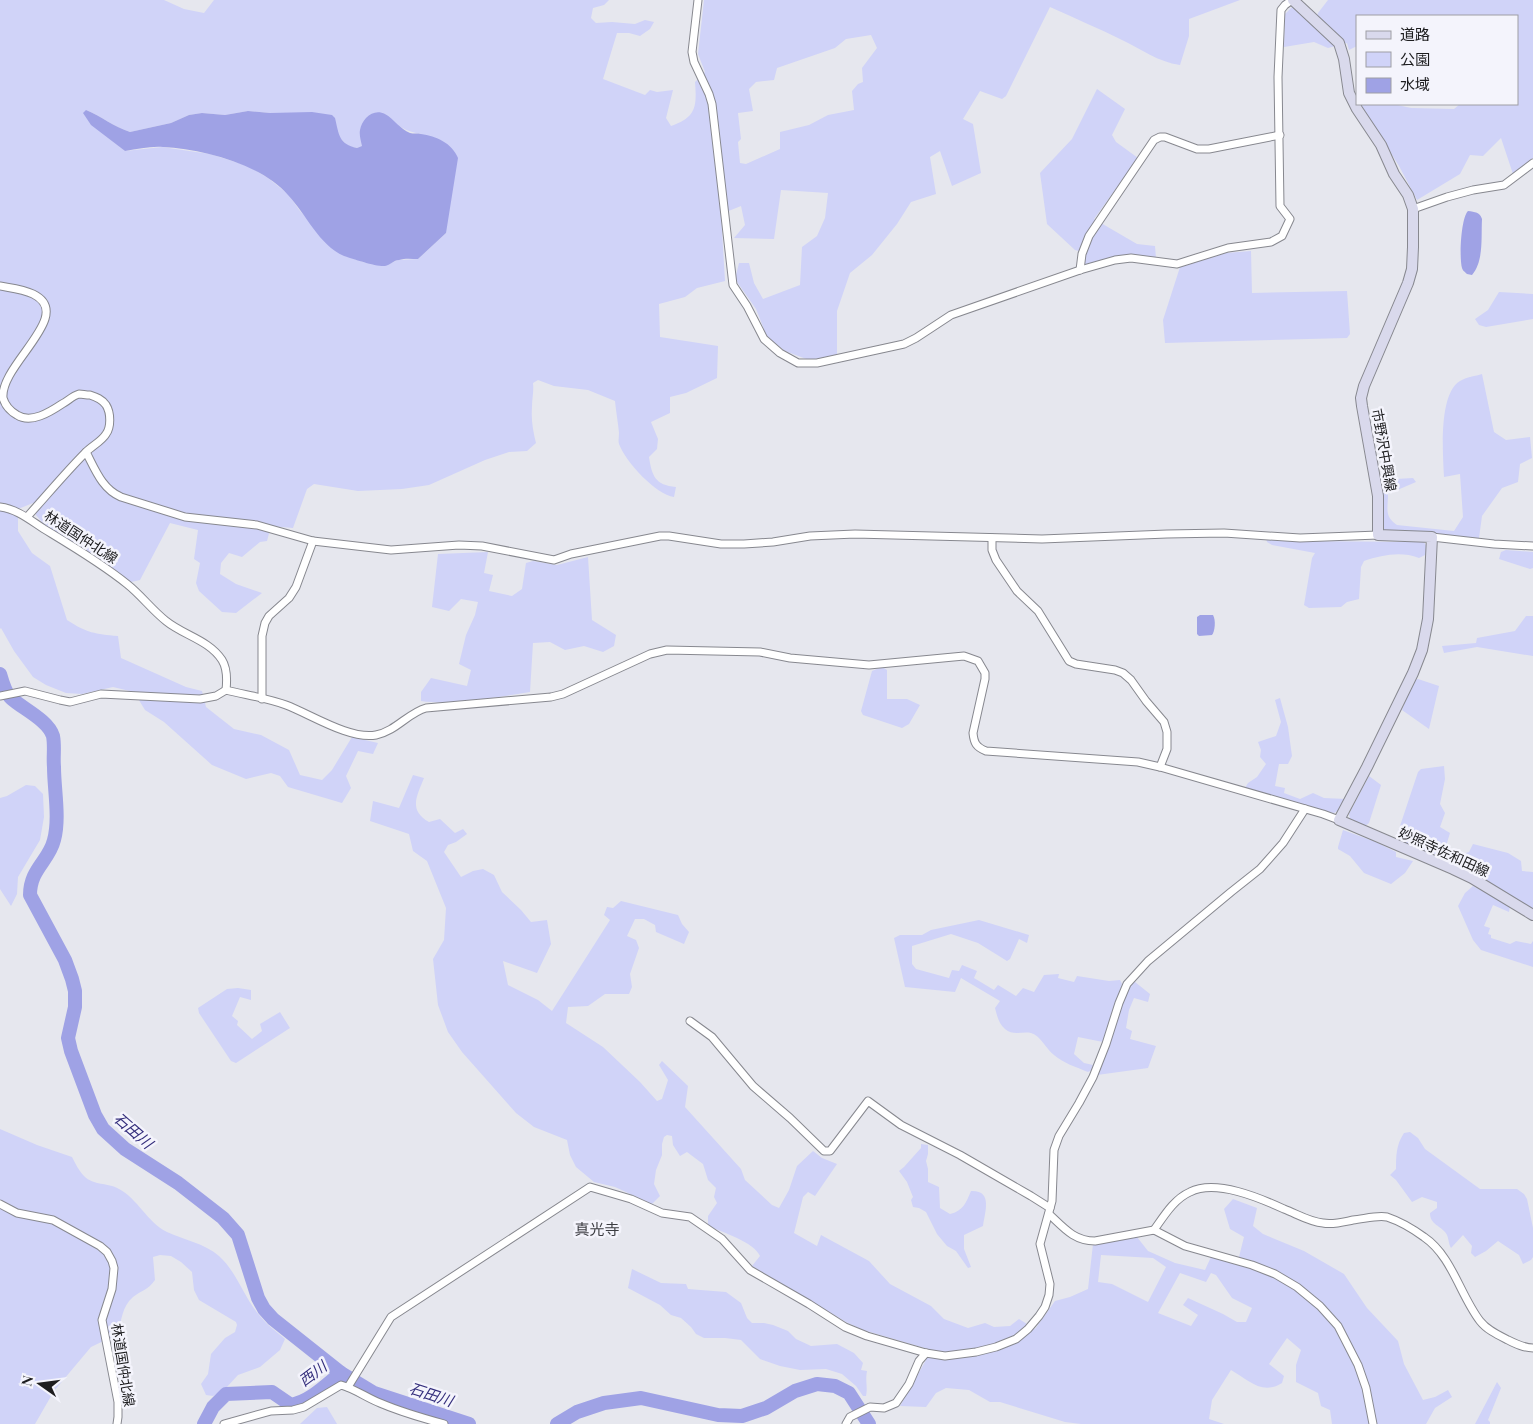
<svg xmlns="http://www.w3.org/2000/svg" width="1533" height="1424" viewBox="0 0 1533 1424" font-family="'Playfair Display','Noto Sans JP',serif">
<style>
.green{fill:#d0d3f8;fill-rule:evenodd}
.water{fill:#9fa2e5}
.lines{fill:none;stroke-linecap:round;stroke-linejoin:round}
.river{stroke:#9fa2e5;stroke-width:14}
.street-casing{stroke:#87888f;stroke-width:9}
.secondary-casing{stroke:#87888f;stroke-width:12}
.street{stroke:#fff;stroke-width:7}
.secondary{stroke:#d9d9ec;stroke-width:10}
.labels{text-anchor:middle;stroke-width:5;stroke-linejoin:round;paint-order:stroke}
.street-label{font-size:14px;fill:#1d1d1f;stroke:#f4f4fc}
.water-label{font-size:15px;font-style:italic;fill:#342e7c;stroke:#f4f4fc}
.neighbourhood-label{font-size:15px;fill:#3c3d42;stroke:#f4f4fc}
</style>
<rect width="100%" height="100%" fill="#e6e7ee"/>
<g class="green">
<path d="M0,0H164L184,9L204,13L214,0H609L604,5L593,8L591,18L596,23L612,22L635,24L645,20L654,22L650,29L640,36L629,33H617L603,79L645,95L650,90L657,92L673,90L666,118L671,126C696,117 697,107 695,82L705,72L698,54L704,0H1240L1189,19V36L1180,65C1158,62 1141,49 1122,40C1098,28 1074,18 1050,7L1006,96L1002,99L980,91L963,119L973,124L981,173L952,186L940,151L930,157L936,194L911,202L897,224L872,255L850,273L837,311V355L809,360L785,351L767,337L756,309L735,279L739,263H749L754,283L763,299L800,285L802,247L817,236L825,218L828,193L781,190L774,239L734,238L745,225L741,206L721,214L725,281L697,288L685,297L659,304L660,337L718,346L717,378L686,393L670,397V413L651,422L658,439L657,449L649,457C652,476 655,485 676,487L674,497C656,495 625,461 619,444C618,441 619,437 619,433C618,422 616,412 615,401L588,390L554,386L538,380L533,383C534,391 532,399 532,407C531,420 533,431 536,443L527,451L509,452L485,460L429,485L402,489L358,491L314,484L307,489L293,528L271,526L267,541L260,542L242,557L229,553L221,563L220,574L236,584L262,593L236,613L222,612L199,591L196,583L200,563L194,559L198,530L170,523L140,580L131,582L83,549L47,528L36,515L33,503L18,509V531L32,553L50,566L67,620C87,633 95,634 118,636L121,658L186,687L202,691L206,707L234,729L261,735L289,750L300,775L322,780L332,770L352,737L378,743L373,754L358,751L346,776L351,788L342,803L288,787L280,776L271,773L246,779L212,765L164,722L145,710L134,692L113,687L82,694L66,693L46,685L33,677L14,651L1,628L0,629ZM871,35L877,48L862,68L863,82L858,84L852,91L854,110L828,115L809,125L780,132V149L746,164L740,163L738,142L741,139L738,113L753,111L749,89L756,82L774,80L777,68L835,48L846,39ZM86,110C101,116 114,127 130,132L171,123L189,115L202,113L225,115L248,111L270,113L339,137L348,146L357,148L362,146L360,130L385,114C397,125 405,132 422,134L446,233L418,259L398,260L384,266L363,262L343,255L300,211L288,194L268,178L248,166L210,154L162,147L125,151L105,135Z"/>
<path d="M1328,0H1533V158L1513,174L1501,138L1483,156L1470,155L1460,174L1417,200L1399,166L1360,104H1393L1411,108L1454,109L1460,104H1517V16H1357V46L1349,50L1347,43L1328,48L1314,42L1284,47L1285,14L1292,7L1314,24L1318,13Z"/>
<path d="M1097,89L1125,109L1112,135L1116,142L1138,158L1094,219L1137,244L1155,246L1156,258L1131,254L1088,267L1084,265L1086,253L1075,250L1047,224L1040,173L1072,139Z"/>
<path d="M1251,251L1252,293L1347,291L1350,334L1347,338L1165,343L1163,320L1180,267L1226,253Z"/>
<path d="M1499,292L1533,294V319L1486,327L1479,325L1475,319L1488,310Z"/>
<path d="M1482,374L1494,432L1506,440L1530,437L1532,458L1520,464L1518,482L1502,488L1482,516L1479,538L1381,534V487L1395,486L1396,479L1413,478L1416,482L1388,494C1388,509 1384,516 1397,525L1454,531L1463,517L1460,474L1444,477C1443,455 1438,394 1460,381C1466,377 1476,376 1482,374Z"/>
<path d="M1266,538L1290,541L1424,542L1428,549L1425,555L1419,558C1401,551 1382,555 1364,561L1361,567L1359,599L1347,602L1341,607L1309,608L1304,605L1312,558L1315,553L1272,545L1267,542Z"/>
<path d="M1506,550L1533,552V568L1530,569L1499,559L1501,552Z"/>
<path d="M488,552L484,573L493,575L489,591L512,596L522,589L526,563L533,561L557,565L588,557L592,620L616,635L614,646L603,652L584,646L565,650L550,642L533,643L530,692C497,697 455,706 421,701V692L431,678L467,686L471,670L459,664L466,635L475,615L478,602L461,599L449,611L432,607L438,554Z"/>
<path d="M1526,616H1533V656L1477,647L1444,653L1442,646L1476,643L1477,638L1515,631Z"/>
<path d="M882,667L887,670V699H907L920,705L909,724L902,728L863,715L861,711L872,671Z"/>
<path d="M1418,679L1439,686L1429,729L1402,710L1413,681Z"/>
<path d="M1280,698L1288,727L1292,756L1288,764H1279L1275,786L1285,788L1284,793L1300,799L1313,793L1324,798L1346,799L1339,810L1334,813L1288,802L1245,788L1248,783L1257,777L1266,764L1260,757L1261,750L1258,742L1276,736L1281,722L1275,700Z"/>
<path d="M1444,766L1445,779L1440,804L1445,813L1440,827L1450,833L1443,856L1399,844L1396,838L1418,772L1421,769Z"/>
<path d="M413,775L424,778C417,796 408,810 429,822L440,819L455,833L463,829L467,834L456,842L448,845L444,852L461,877L473,871L483,869L494,875L502,892L521,910L531,922L547,920L551,944L537,973L503,961L508,985L538,1000L552,1011L610,920L604,915L607,907L613,908L621,901L678,915L682,924L689,932L684,944L656,932L655,925L644,919H635L627,936L636,940L639,948L630,974L632,987L629,994H605L588,1006L568,1007L566,1023L603,1047L640,1082L657,1101L662,1099L668,1080L659,1065L662,1061L688,1086L685,1107L741,1169L745,1180L772,1205L779,1208L789,1190L797,1166L813,1151L822,1158L837,1164L815,1196L808,1192L803,1197L794,1233L817,1246L821,1235L869,1261L890,1284L931,1306L944,1319L968,1328L985,1323L994,1327L1010,1326L1019,1319L1035,1329L1055,1301L1070,1297L1088,1289L1093,1244L1137,1237L1148,1251L1175,1263L1205,1270L1211,1257L1237,1265L1244,1237L1230,1229L1224,1209L1233,1199L1257,1208L1253,1226L1263,1234L1304,1251L1344,1274L1367,1308L1398,1341L1404,1364L1423,1400L1435,1397L1448,1390L1452,1397L1435,1408L1426,1424H1332L1330,1410L1321,1406L1318,1393L1296,1382V1365L1301,1350L1287,1338L1269,1364L1284,1376L1282,1383C1262,1396 1247,1379 1231,1370L1212,1400L1209,1419L1224,1424H1081L1065,1422L1000,1402H990L969,1390L946,1388L936,1393L926,1407L900,1406L926,1360L928,1349L863,1330L846,1322L752,1266L760,1256C754,1242 722,1232 708,1226V1216L717,1203L714,1197L716,1188L708,1180L703,1164L687,1152L680,1156L673,1145L672,1136L667,1135L664,1137L662,1144V1155L656,1170L654,1184L660,1196L652,1204L615,1187L594,1182L576,1167L570,1155L567,1140L534,1127L516,1113L462,1052L448,1032L438,1005L433,959L444,940L446,908L427,861L413,851L409,834L370,821L373,801L399,808ZM1101,1255L1153,1258L1166,1267L1148,1302L1112,1284L1098,1282ZM1180,1273L1206,1282L1211,1273L1216,1275L1232,1298L1252,1308L1246,1322H1237L1223,1314L1188,1298L1183,1305L1198,1315L1191,1326L1158,1313Z"/>
<path d="M1369,776L1381,785L1369,823L1365,826L1350,819L1349,814Z"/>
<path d="M26,785L35,786L43,794L44,817L40,840L18,877L17,894L11,906L0,889V798L7,796Z"/>
<path d="M1343,830L1376,842L1396,852V857L1413,861L1405,873L1391,884L1364,873L1350,856L1338,849V847Z"/>
<path d="M1473,844L1508,853L1521,861L1522,871L1533,872V910L1460,865L1466,853L1469,852Z"/>
<path d="M1473,886L1510,906L1509,912L1493,905L1484,926L1490,928L1488,934L1491,935V938L1510,944L1516,941L1531,944L1533,941V967L1481,950L1473,940L1458,906L1465,893Z"/>
<path d="M979,920L1029,935L1027,943L1019,939L1010,959L1007,961L978,943L951,934L912,946V964L916,969L949,978L952,970L959,971L962,965L977,971L974,978L994,990L998,985L1016,996L1023,988L1034,992L1044,975L1059,974L1058,978L1074,982L1077,976L1109,981L1120,980L1122,984L1103,1042L1078,1037L1074,1054L1084,1063L1093,1065L1092,1070L1088,1072C1076,1067 1063,1063 1054,1055C1046,1049 1041,1036 1031,1033C1023,1031 1013,1036 1005,1029C999,1024 997,1016 995,1008L1000,1001L961,978L955,992L905,987L894,938L900,935H922L931,930Z"/>
<path d="M1135,982L1150,994L1148,1002L1134,998L1129,1010L1126,1028L1132,1031L1130,1039L1156,1046L1148,1068L1097,1075L1123,997L1131,983Z"/>
<path d="M238,988L251,990V1000L240,997L232,1016L238,1021L237,1025L252,1039L262,1031L260,1024L280,1012L290,1028L236,1063L231,1061L199,1013L198,1008L227,989Z"/>
<path d="M0,1129L37,1145L72,1157C75,1163 79,1171 84,1176C94,1186 107,1182 119,1189C138,1199 147,1222 167,1232C184,1240 204,1243 219,1256C237,1272 244,1298 260,1316C267,1325 277,1332 285,1339L280,1350L260,1367L238,1375L226,1388L213,1396L206,1395L201,1384L208,1374L211,1354L225,1338L235,1332L237,1325L236,1322L199,1300L194,1290L192,1272L181,1262L171,1256L160,1255L153,1257L155,1280C148,1290 142,1290 133,1297C122,1306 121,1322 118,1334L91,1347L54,1391L35,1424H0Z"/>
<path d="M1410,1132L1418,1138L1425,1149L1480,1189H1517L1524,1194L1527,1199L1533,1228V1257L1531,1260L1523,1264L1519,1255L1498,1241L1486,1251L1475,1257L1471,1253L1472,1246L1463,1235L1451,1248C1448,1243 1449,1236 1445,1232C1439,1225 1430,1224 1430,1213L1437,1208V1202L1422,1197L1412,1202L1396,1180L1390,1175L1396,1169C1396,1156 1396,1145 1404,1133Z"/>
<path d="M921,1144L928,1145V1154L926,1161L928,1169V1182L939,1187L940,1208L950,1214C963,1211 966,1203 971,1191C993,1190 985,1212 983,1226L964,1235V1249L971,1267L968,1268L956,1251L947,1246L937,1234L926,1212L919,1208L913,1207L911,1200L913,1197L907,1182L899,1171L904,1167L921,1148Z"/>
<path d="M632,1269L661,1283L686,1284L688,1289L726,1292L741,1303L747,1318L752,1323H764L773,1325L788,1331L796,1339L811,1346L837,1344L854,1353L863,1363L861,1370L867,1371C865,1382 868,1386 866,1396H863L856,1386L842,1374L826,1369L800,1370L780,1366L760,1359L741,1340L725,1338H704L696,1334L691,1327L681,1318L671,1315L660,1305L628,1288Z"/>
<path d="M1497,1382L1501,1388L1488,1420L1490,1422V1424H1475Z"/>
<path d="M327,1407L337,1424H300L317,1408Z"/>
</g>
<g class="water">
<path d="M86,110C101,116 114,127 130,132L171,123L189,115L202,113L225,115L248,111L270,113L312,112L332,115L335,118C339,135 339,144 357,148L362,146C361,141 359,135 360,130C362,119 373,108 385,114C394,119 400,129 410,133C413,134 418,133 421,134C436,136 452,143 458,158L446,233L418,259C412,259 405,258 399,260C394,260 390,265 385,266C377,267 353,259 344,256C319,245 306,214 288,195C261,164 203,149 163,147C151,146 138,149 125,151L91,125L83,113Z"/>
<path d="M1468,211C1475,212 1480,212 1482,219C1481,237 1484,261 1472,275L1467,274C1464,271 1463,271 1462,268C1459,257 1461,218 1468,211Z"/>
<path d="M1200,615H1213C1216,620 1215,631 1212,635L1199,636L1197,634V617Z"/>
</g>
<g class="lines">
<g class="river">
<path d="M0,674C2,681 6,694 11,698C23,709 48,720 53,736C55,746 53,757 54,767C54,789 60,818 54,840C49,861 30,869 30,895L65,960L72,979L75,991V1007L68,1038L71,1051L95,1115L103,1129L125,1149L178,1183L223,1218L238,1235L258,1298L264,1309L273,1319L341,1373L374,1393L469,1424"/>
<path d="M204,1424L213,1407L226,1394L272,1392L291,1405C311,1401 326,1385 341,1373"/>
<path d="M557,1424L577,1412L604,1403L641,1398L718,1415L742,1416L766,1408L795,1391L817,1384L835,1386L849,1393L869,1424"/>
</g>
<defs>
<g id="street">
<path d="M698,0L692,52L694,62L709,94L712,104L733,285L747,306L764,339L780,353L798,363H817L904,344L916,338L951,315L1080,270L1115,260L1131,258L1177,264L1228,248L1271,242L1282,236L1290,219L1280,206L1278,77L1281,10L1285,5L1292,0"/>
<path d="M1413,209L1447,197L1473,190L1504,185L1533,163"/>
<path d="M1080,270L1082,254L1089,236L1154,140L1160,137H1165L1197,149H1209L1280,135"/>
<path d="M0,286C11,288 23,289 33,294C76,315 0,364 3,398C5,405 10,411 17,415C31,424 50,412 62,404C68,401 72,396 79,394C82,394 86,395 90,395C96,397 102,399 106,405C111,413 111,427 106,434C102,441 92,446 86,452C66,472 47,495 27,517"/>
<path d="M86,452C95,469 102,489 121,497L185,517L257,525L313,541L391,550L459,545L482,546L554,560L571,554L660,536H669L721,544H744L773,542L810,536L855,534L1042,539L1167,534L1224,533L1300,538L1378,535"/>
<path d="M0,507C17,509 30,520 44,529C72,546 101,563 127,584C141,595 152,610 166,621C183,635 209,640 222,660C227,668 227,681 226,690"/>
<path d="M1432,537L1494,544L1533,546"/>
<path d="M992,538V550L996,560L1017,591L1038,611L1069,661L1076,664L1115,670L1123,673L1131,680L1146,701L1164,722L1167,732V749L1160,767"/>
<path d="M226,690C246,695 267,698 286,705C310,714 350,740 376,735C396,731 408,713 426,708L551,697L563,694L650,654L667,650L760,652L790,658L869,665L964,656L978,661L985,673V679L973,733C974,743 976,747 986,751L1138,762L1160,767L1323,814L1339,820"/>
<path d="M0,696L25,691L60,700L70,702L101,694L200,699L216,696L226,690"/>
<path d="M262,699V636L265,623L269,616L289,598L296,587L313,541"/>
<path d="M690,1021L712,1037L753,1086L790,1118L824,1151H830L868,1101L901,1125L960,1155L1031,1196L1050,1208"/>
<path d="M0,1204L17,1213L53,1220L100,1246L107,1252L112,1261L114,1268L112,1289L102,1320L118,1402V1417L117,1424"/>
<path d="M1049,1214C1064,1228 1074,1241 1095,1241L1154,1230L1185,1246L1252,1265L1275,1274L1297,1287L1320,1306L1338,1326L1358,1365L1366,1388L1373,1424"/>
<path d="M1154,1230C1164,1216 1174,1199 1190,1192C1216,1179 1260,1198 1284,1209C1297,1214 1310,1222 1323,1223C1333,1225 1343,1222 1353,1220C1364,1219 1377,1215 1387,1217C1399,1221 1413,1229 1424,1237C1452,1256 1460,1295 1480,1321C1487,1330 1498,1335 1508,1340C1516,1344 1524,1348 1533,1348"/>
<path d="M348,1387L391,1317L590,1187L631,1199L662,1213L690,1217L722,1239L750,1270L809,1304L845,1327L867,1336L926,1353L945,1356L976,1352L996,1347L1016,1339L1028,1329L1039,1316L1045,1307L1049,1295L1050,1284L1040,1244L1052,1201L1054,1150L1059,1136L1079,1103L1093,1077L1106,1044L1119,1003L1127,984L1148,961L1231,892L1260,869L1283,843L1305,809"/>
<path d="M224,1424L271,1411L293,1410L304,1407L341,1385C355,1389 367,1398 380,1403C401,1412 422,1418 444,1424"/>
<path d="M846,1424L850,1417L870,1407L884,1408L896,1403L909,1384L919,1361L926,1353"/>
</g>
<path id="secondary" d="M1293,0L1339,43L1344,59L1349,93L1357,109L1381,145L1394,174L1408,195L1413,209V247L1412,269L1408,283L1364,386L1361,398L1362,406L1378,496V535L1432,537L1428,619L1422,650L1413,673L1367,767L1339,820L1453,869L1472,878L1533,915"/>
</defs>
<use href="#street" class="street-casing"/>
<use href="#secondary" class="secondary-casing"/>
<use href="#street" class="street"/>
<use href="#secondary" class="secondary"/>
</g>
<g class="labels">
<g class="street-label">
<text transform="translate(1384 450) rotate(80)" y="5">市野沢中興線</text>
<text transform="translate(81 537) rotate(33)" y="5">林道国仲北線</text>
<text transform="translate(1444 852) rotate(25)" y="5">妙照寺佐和田線</text>
<text transform="translate(123 1365) rotate(81)" y="5">林道国仲北線</text>
</g>
<g class="water-label">
<text transform="translate(133 1131) rotate(41)" y="5">石田川</text>
<text transform="translate(313 1374) rotate(-37)" y="5">西川</text>
<text transform="translate(431 1395) rotate(18)" y="5">石田川</text>
</g>
<g class="neighbourhood-label">
<text x="597" y="1235">真光寺</text>
</g>
</g>
<rect x="1356" y="15" width="162" height="90" fill="#f4f4fc" stroke="#9e9ea4"/>
<rect x="1366" y="31" width="25" height="8" fill="#d9d9ec" stroke="#9e9ea4"/>
<text x="1400" y="40" font-size="15" fill="#1d1d1f">道路</text>
<rect x="1366" y="52" width="25" height="15" fill="#d0d3f8" stroke="#9e9ea4"/>
<text x="1400" y="65" font-size="15" fill="#1d1d1f">公園</text>
<rect x="1366" y="78" width="25" height="15" fill="#9fa2e5" stroke="#9e9ea4"/>
<text x="1400" y="90" font-size="15" fill="#1d1d1f">水域</text>
<g transform="translate(40 1384) rotate(284)" stroke="#f4f4fc" stroke-width="4" paint-order="stroke">
<path d="M0-4L9 19L0 12L-9 19Z" fill="#1d1d1f"/>
<text y="-8" font-size="14" font-weight="bold" text-anchor="middle" fill="#1d1d1f">N</text>
</g>
</svg>
